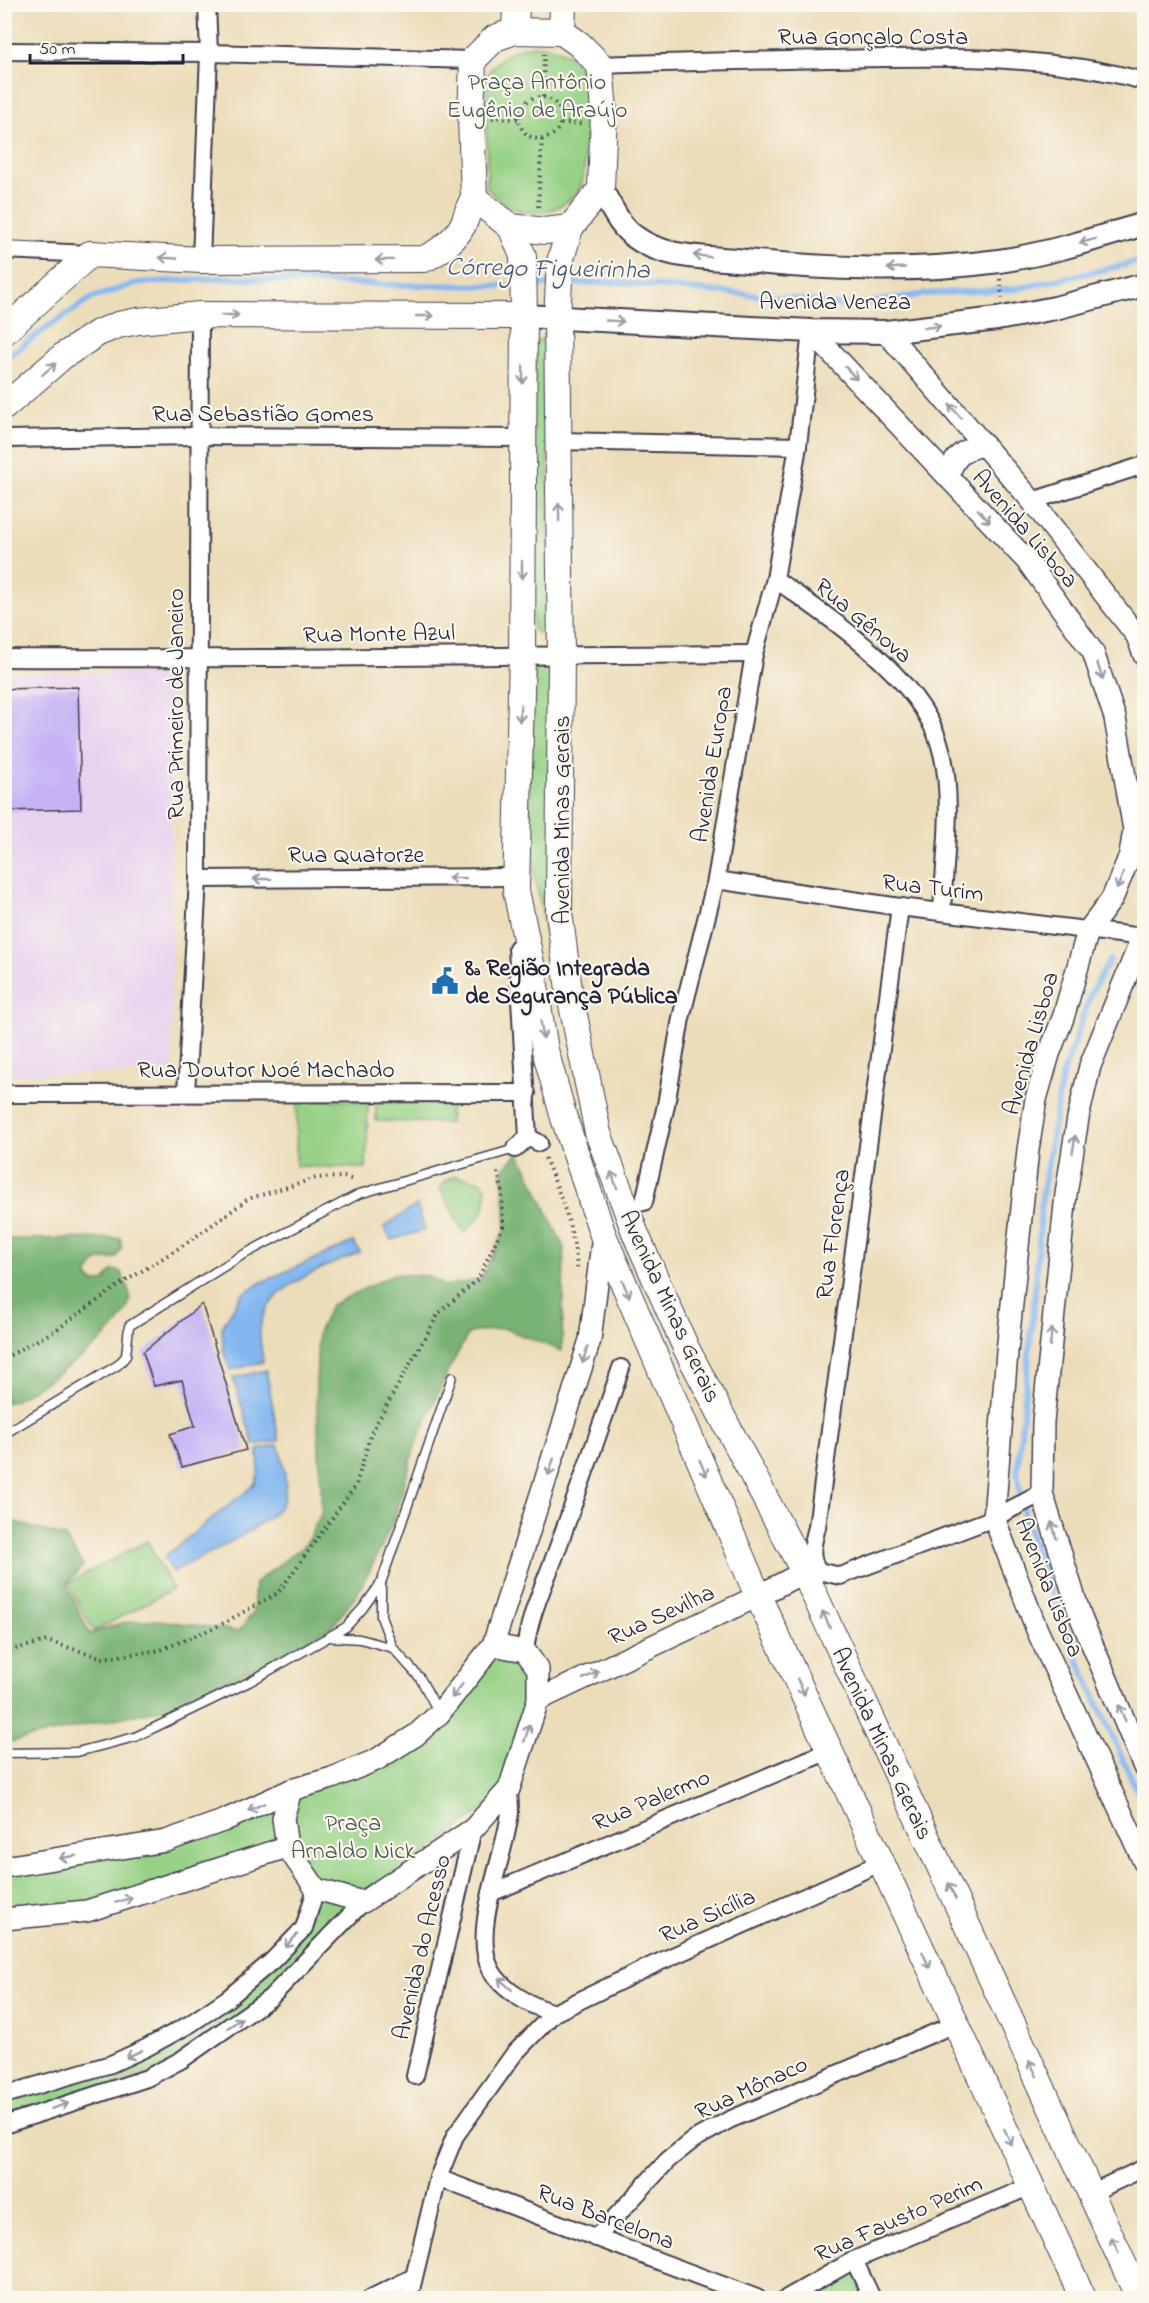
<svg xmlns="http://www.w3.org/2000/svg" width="1149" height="2303" viewBox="0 0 1149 2303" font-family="'Indie Flower',sans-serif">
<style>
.built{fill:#e7d2ef}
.green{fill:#96d186;stroke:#5c7a60;stroke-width:1.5}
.forest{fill:#78b373;stroke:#4d6a57;stroke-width:1.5}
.water{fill:#83b7f1;stroke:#526c96;stroke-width:1.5}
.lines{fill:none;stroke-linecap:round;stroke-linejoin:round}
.stream{stroke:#83b7f1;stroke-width:6}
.building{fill:#c5b2f5}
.service-casing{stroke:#403e4e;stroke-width:11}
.minor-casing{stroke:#403e4e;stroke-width:20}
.tertiary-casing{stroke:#403e4e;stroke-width:24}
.secondary-casing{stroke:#403e4e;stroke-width:26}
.primary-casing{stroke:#403e4e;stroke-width:28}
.path{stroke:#403e4e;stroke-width:4;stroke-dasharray:1.5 4.5;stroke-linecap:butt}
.service{stroke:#fff;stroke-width:8}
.minor{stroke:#fff;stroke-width:16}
.tertiary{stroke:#fff;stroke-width:21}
.secondary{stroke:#fff;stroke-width:22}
.primary{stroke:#fff;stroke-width:26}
.oneway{stroke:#9c9ca7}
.labels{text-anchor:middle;stroke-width:4.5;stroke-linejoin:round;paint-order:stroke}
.street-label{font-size:24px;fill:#22223b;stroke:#fbf7ec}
.park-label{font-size:24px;fill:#455752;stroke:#fbf7ec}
.poi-label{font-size:24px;font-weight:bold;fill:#22223b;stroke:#fbf7ec;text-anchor:start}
.water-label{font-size:26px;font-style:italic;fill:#44567b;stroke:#fbf7ec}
</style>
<rect width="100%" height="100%" fill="#fbf7ec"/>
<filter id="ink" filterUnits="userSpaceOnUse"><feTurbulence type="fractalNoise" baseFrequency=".0167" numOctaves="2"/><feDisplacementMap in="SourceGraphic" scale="12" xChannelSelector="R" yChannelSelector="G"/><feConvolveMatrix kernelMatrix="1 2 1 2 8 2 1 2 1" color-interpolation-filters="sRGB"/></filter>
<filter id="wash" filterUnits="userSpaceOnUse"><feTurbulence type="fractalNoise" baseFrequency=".008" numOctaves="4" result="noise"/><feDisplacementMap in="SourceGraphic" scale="24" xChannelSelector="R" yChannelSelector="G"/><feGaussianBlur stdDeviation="1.35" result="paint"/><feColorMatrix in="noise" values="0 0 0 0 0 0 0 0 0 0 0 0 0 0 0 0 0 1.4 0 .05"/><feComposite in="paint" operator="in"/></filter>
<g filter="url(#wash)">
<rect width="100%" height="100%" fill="#ecddba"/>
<path class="built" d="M4,673H171L172,1073L5,1075Z"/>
<g class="green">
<path d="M533,45C558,46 574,55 588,76C587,93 587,176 581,186C573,201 555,211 539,212C517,214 501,204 487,188L486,77C497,58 512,48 533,45Z"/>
<path d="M541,339L547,344L549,628L540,634L533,629V343Z"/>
<path d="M536,666L546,667L552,670L556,975L552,974L550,966L542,911L533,870L528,827L534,671Z"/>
<path d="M297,1099L368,1101L366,1168L296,1166Z"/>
<path d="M376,1102L450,1104V1123L376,1121Z"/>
<path d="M455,1176L480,1181L486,1186C487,1211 482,1216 464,1233L440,1188L447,1180Z"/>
<path d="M147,1541L173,1589L94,1631L68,1583Z"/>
<path d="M493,1645L537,1670L509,1789L363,1902L270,1998L181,2060L5,2126V2095L111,2064L190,2024L304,1928L316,1889L287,1847L87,1911L5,1919V1866L166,1841L416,1735Z"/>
<path d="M854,2260L872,2298H787Z"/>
</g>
<g class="forest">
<path d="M519,1152L564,1248L562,1351L503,1328L469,1333L449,1369L415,1446L394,1519L382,1546L357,1595L333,1625L290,1652L165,1708L5,1743L4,1519L65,1537L83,1566L66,1584L90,1634L121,1623L158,1620L239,1631L253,1613L255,1583L306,1544L322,1512L316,1386L318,1333L331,1305L394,1274L429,1276L444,1286L480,1280L506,1228L502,1171Z"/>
<path d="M121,1238V1250L116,1258L96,1261L87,1275L92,1282H103L113,1270L121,1272C124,1280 131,1291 130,1299C124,1337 45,1382 14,1401L5,1403V1239Z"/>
</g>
<g class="water">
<path d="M417,1205L425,1230L391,1240L384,1227Z"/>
<path d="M353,1242L360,1252C325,1268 265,1285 260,1329C259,1339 262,1352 263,1362L230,1370L223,1350L222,1327L242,1294L260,1283Z"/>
<path d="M266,1370L279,1441L254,1445L233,1378Z"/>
<path d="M278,1445C284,1461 289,1487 282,1503C272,1525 196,1559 173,1572L164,1557L254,1485L259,1472L258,1450Z"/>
</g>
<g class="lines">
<g class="stream">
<path d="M566,284L611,282L798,299L845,306L926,294L1015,289L1125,265L1144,259"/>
<path d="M530,285L553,284"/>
<path d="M4,360L46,328L92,298L137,283L226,278L397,285L517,286"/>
<path d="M1110,960L1092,991L1062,1077L1042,1197L1034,1304L1017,1473L1026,1524L1067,1635L1144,1806"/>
</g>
</g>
<g id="blocks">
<g class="building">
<path d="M78,687L81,809L4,811V689Z"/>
<path d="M202,1304L246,1450L182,1467L170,1434L195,1426L182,1380L154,1386L143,1352Z"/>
</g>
</g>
</g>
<g filter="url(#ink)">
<use href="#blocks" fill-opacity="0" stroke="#403e4e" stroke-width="1.5"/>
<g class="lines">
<defs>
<g id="service">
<path d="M4,1434L118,1365L126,1356L129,1326L239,1257L359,1194L515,1149"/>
<path d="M381,1583V1617L393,1648"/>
<path d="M329,1637L360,1639L393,1648L420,1678L439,1713"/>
<path d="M4,1753L77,1752L135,1737L249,1682L346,1627L363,1608L381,1583L452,1377"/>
</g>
<g id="minor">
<path d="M4,51L209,53L473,60"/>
<path d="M600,65C676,62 752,61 827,59C932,57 1042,53 1144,81"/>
<path d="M4,250L90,254"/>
<path d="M201,260L209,53L207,4"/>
<path d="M4,439L198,436L522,438"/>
<path d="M558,441L798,446"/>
<path d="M1032,501L1144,465"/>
<path d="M775,579C832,620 926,680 942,753C954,800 944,863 942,912"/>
<path d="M4,658C254,660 504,655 754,654"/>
<path d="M198,879L515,877"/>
<path d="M716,880L900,907L1143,937"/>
<path d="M900,907L817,1527C813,1543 808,1557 819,1571L840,1576L994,1518L1042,1493"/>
<path d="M517,948L528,1137L539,1143"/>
<path d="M186,1093L198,879L200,315"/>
<path d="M4,1094L527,1093"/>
<path d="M515,1149L528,1137"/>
<path d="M644,1202L666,1105L681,1018L716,880L754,654L775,579L798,446L811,331"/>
<path d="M525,1651C529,1614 545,1584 557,1550C579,1489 600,1429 621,1368"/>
<path d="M509,1789C509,1796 510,1804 510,1812C506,1855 470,1930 491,1970C502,1991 533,2007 554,2013"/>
<path d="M491,1893L831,1750"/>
<path d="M415,2076L473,1829"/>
<path d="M4,2095L111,2064L146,2048L190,2024L227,1999L272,1961L304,1928L316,1889"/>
<path d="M4,2125L147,2078L181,2060L270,1998L363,1902"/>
<path d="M438,2178L757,2298"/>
<path d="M1091,2193L1144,2168"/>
<path d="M596,2238L668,2160L693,2140L729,2120L955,2024"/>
<path d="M854,2260L872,2298"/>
<path d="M371,2298L412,2278"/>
<path d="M409,2298L438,2178L455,2136L514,2054L554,2013L655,1964L880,1863"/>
<path d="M787,2298L854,2260L1031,2186"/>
</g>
<g id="tertiary">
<path d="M811,331L1028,562L1093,652L1115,718L1134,830L1130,855L1112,899L1088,931L1063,1018L1049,1054L1036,1099L1028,1150L1007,1352L994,1518L1037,1630L1144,1862"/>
<path d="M886,332L1032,501L1137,636L1144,655"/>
<path d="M948,477C954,456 963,449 984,445"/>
<path d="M1144,933L1090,1066L1078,1118L1066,1194L1043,1422L1042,1493L1081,1618L1144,1767"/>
<path d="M538,1700L758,1596L804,1572"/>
<path d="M291,1790L283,1818L287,1847L316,1889L363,1902L473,1829L509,1789L538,1700V1669L525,1651L493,1645"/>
<path d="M4,1867L166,1841L223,1821L291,1790L332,1778L376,1760L416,1735L439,1714L493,1645L590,1340L603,1235"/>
<path d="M4,1919L87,1911L287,1847"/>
</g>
<g id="secondary">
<path d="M601,189C611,206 619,226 635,237C663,258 703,257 736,260C823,269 911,273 999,261C1048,254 1097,238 1144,224"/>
<path d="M524,316L811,331L886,332L997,319L1055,308L1144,285"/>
</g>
<g id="primary">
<path d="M515,31L562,32L579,44L600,65L604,111L601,189L570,228L545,231L511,227L474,198L471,118L473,60L495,38Z"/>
<path d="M515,31L516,4"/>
<path d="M562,32L563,4"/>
<path d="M511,227L523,256L524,316L522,654L516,890L533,973L545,1050L564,1118L603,1235L758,1596L1083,2298"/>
<path d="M570,228L560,262L557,318L561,655L559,911L569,990L598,1133L636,1235L686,1348L804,1572L1139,2298"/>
<path d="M4,332L90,254L201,260L424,259C440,252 459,237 465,220C468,212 469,206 474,198"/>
<path d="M4,407L63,356L98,333L118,325L138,321L200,315L524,316"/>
</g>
</defs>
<use href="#service" class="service-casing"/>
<use href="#minor" class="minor-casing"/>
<use href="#tertiary" class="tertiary-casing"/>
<use href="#secondary" class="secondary-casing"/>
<use href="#primary" class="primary-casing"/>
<g class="path">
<circle cx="540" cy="118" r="21"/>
<path d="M543,97L544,54"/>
<path d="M492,118L519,119"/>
<path d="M561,123L582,124"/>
<path d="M538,207L542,139"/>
<path d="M1000,279L1002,299"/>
<path d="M545,1158C560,1194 574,1229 577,1268"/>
<path d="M4,1356L10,1355L56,1330L121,1284L187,1243L248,1199L316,1178L344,1177L354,1180"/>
<path d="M4,1652L47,1641L103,1658L161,1650L220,1625L278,1593L356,1485L371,1433L439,1313L478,1279L503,1226L502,1190L497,1168"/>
</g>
<use href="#service" class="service"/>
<use href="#minor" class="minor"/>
<use href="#tertiary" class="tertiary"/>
<use href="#secondary" class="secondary"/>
<use href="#primary" class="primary"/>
</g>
<defs><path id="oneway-shaft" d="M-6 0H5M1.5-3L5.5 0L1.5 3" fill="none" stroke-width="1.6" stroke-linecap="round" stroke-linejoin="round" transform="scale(1.5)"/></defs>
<g class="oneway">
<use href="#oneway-shaft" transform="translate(1088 241) rotate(165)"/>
<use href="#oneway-shaft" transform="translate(702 256) rotate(-173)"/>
<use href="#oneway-shaft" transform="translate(168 258) rotate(-177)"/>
<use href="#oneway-shaft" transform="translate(384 260) rotate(179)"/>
<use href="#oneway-shaft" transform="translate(896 268) rotate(177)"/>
<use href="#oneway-shaft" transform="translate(230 315)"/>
<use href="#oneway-shaft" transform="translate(425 316)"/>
<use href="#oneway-shaft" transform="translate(615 321) rotate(3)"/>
<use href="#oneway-shaft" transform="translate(932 327) rotate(-7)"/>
<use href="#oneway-shaft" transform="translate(49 369) rotate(-41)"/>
<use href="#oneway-shaft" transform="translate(851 373) rotate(47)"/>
<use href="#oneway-shaft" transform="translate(523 375) rotate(91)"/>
<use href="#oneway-shaft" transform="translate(955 411) rotate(-131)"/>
<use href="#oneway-shaft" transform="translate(559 512) rotate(-91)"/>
<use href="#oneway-shaft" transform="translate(984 516) rotate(47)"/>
<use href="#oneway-shaft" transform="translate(522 570) rotate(90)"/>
<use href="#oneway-shaft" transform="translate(1100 671) rotate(71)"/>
<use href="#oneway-shaft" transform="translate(520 713) rotate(92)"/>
<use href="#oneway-shaft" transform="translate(457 878) rotate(180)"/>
<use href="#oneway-shaft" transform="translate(262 879) rotate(180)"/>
<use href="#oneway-shaft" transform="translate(1120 881) rotate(111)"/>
<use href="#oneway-shaft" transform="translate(542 1030) rotate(81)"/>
<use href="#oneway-shaft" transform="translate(1074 1144) rotate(-81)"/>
<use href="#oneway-shaft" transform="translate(614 1180) rotate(-110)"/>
<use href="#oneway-shaft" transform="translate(626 1289) rotate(67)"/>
<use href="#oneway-shaft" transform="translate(1051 1337) rotate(-84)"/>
<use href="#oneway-shaft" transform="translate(585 1355) rotate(107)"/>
<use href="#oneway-shaft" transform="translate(551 1467) rotate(108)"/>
<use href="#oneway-shaft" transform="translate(703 1468) rotate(67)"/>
<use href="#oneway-shaft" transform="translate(1054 1530) rotate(-107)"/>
<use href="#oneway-shaft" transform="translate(826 1619) rotate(-115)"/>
<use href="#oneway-shaft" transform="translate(591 1675) rotate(-25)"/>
<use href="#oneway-shaft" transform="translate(801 1687) rotate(65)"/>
<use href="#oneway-shaft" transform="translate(457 1691) rotate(128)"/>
<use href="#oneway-shaft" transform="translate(1122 1713) rotate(-113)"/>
<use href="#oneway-shaft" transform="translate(527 1733) rotate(-72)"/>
<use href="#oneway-shaft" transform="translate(256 1807) rotate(156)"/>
<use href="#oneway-shaft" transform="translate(68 1857) rotate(171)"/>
<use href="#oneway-shaft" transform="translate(952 1891) rotate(-115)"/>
<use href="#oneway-shaft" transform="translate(124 1900) rotate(-17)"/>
<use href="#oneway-shaft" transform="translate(291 1941) rotate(133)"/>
<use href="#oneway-shaft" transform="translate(926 1960) rotate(65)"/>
<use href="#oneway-shaft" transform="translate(505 1984) rotate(-139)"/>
<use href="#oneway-shaft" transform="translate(235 2023) rotate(-34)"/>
<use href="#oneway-shaft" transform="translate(134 2054) rotate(155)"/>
<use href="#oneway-shaft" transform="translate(1033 2068) rotate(-115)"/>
<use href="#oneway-shaft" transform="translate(60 2106) rotate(-18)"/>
<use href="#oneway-shaft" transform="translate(1008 2137) rotate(65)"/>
<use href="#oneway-shaft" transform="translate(1115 2245) rotate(-115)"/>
</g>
</g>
<defs>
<symbol id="civic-bare" viewBox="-9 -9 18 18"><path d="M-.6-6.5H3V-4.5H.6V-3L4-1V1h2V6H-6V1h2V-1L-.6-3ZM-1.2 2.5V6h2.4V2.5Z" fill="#1f6fb2" stroke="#fbf7ec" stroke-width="2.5" paint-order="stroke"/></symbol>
</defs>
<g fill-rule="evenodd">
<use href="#civic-bare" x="426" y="962" width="38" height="38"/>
</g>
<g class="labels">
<g class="street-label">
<text x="873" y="44">Rua Gonçalo Costa</text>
<text x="835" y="309">Avenida Veneza</text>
<text x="263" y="421">Rua Sebastião Gomes</text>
<text transform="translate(1026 528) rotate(49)" y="8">Avenida Lisboa</text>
<text transform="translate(864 620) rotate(40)" y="8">Rua Gênova</text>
<text transform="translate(379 633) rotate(-1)" y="8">Rua Monte Azul</text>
<text transform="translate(175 704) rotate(-90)" y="8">Rua Primeiro de Janeiro</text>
<text transform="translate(711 764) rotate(-81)" y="8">Avenida Europa</text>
<text transform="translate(561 820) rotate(-90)" y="8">Avenida Minas Gerais</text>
<text x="356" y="862">Rua Quatorze</text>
<text transform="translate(933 887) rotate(7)" y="8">Rua Turim</text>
<text transform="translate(1030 1043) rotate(-74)" y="8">Avenida Lisboa</text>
<text x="266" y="1077">Rua Doutor Noé Machado</text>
<text transform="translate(832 1234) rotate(-82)" y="8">Rua Florença</text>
<text transform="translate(671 1306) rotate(65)" y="8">Avenida Minas Gerais</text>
<text transform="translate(1050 1587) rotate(68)" y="8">Avenida Lisboa</text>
<text transform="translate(661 1614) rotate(-25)" y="8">Rua Sevilha</text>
<text transform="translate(883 1743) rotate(65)" y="8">Avenida Minas Gerais</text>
<text transform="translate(651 1799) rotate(-23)" y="8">Rua Palermo</text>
<text transform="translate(707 1915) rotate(-24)" y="8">Rua Sicília</text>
<text transform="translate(421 1947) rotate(-77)" y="8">Avenida do Acesso</text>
<text transform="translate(751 2087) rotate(-25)" y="8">Rua Mônaco</text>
<text transform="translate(606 2216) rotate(21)" y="8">Rua Barcelona</text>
<text transform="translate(898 2218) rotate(-24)" y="8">Rua Fausto Perim</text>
</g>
<g class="park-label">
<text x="537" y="89">Praça Antônio<tspan x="537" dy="28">Eugênio de Araújo</tspan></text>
<text x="353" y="1830">Praça<tspan x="353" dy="28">Arnaldo Nick</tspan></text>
</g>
<g class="poi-label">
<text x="465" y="975">8ª Região Integrada<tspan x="465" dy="28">de Segurança Pública</tspan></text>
</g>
<g class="water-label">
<text transform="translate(548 267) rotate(1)" y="9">Córrego Figueirinha</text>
</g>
</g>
<rect width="1149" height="2303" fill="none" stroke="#fbf7ec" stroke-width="24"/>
<path d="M30 54v9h153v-9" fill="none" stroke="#22223b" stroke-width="3"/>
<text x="39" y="54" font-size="18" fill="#22223b" stroke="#fbf7ec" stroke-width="4.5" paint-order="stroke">50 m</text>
</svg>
